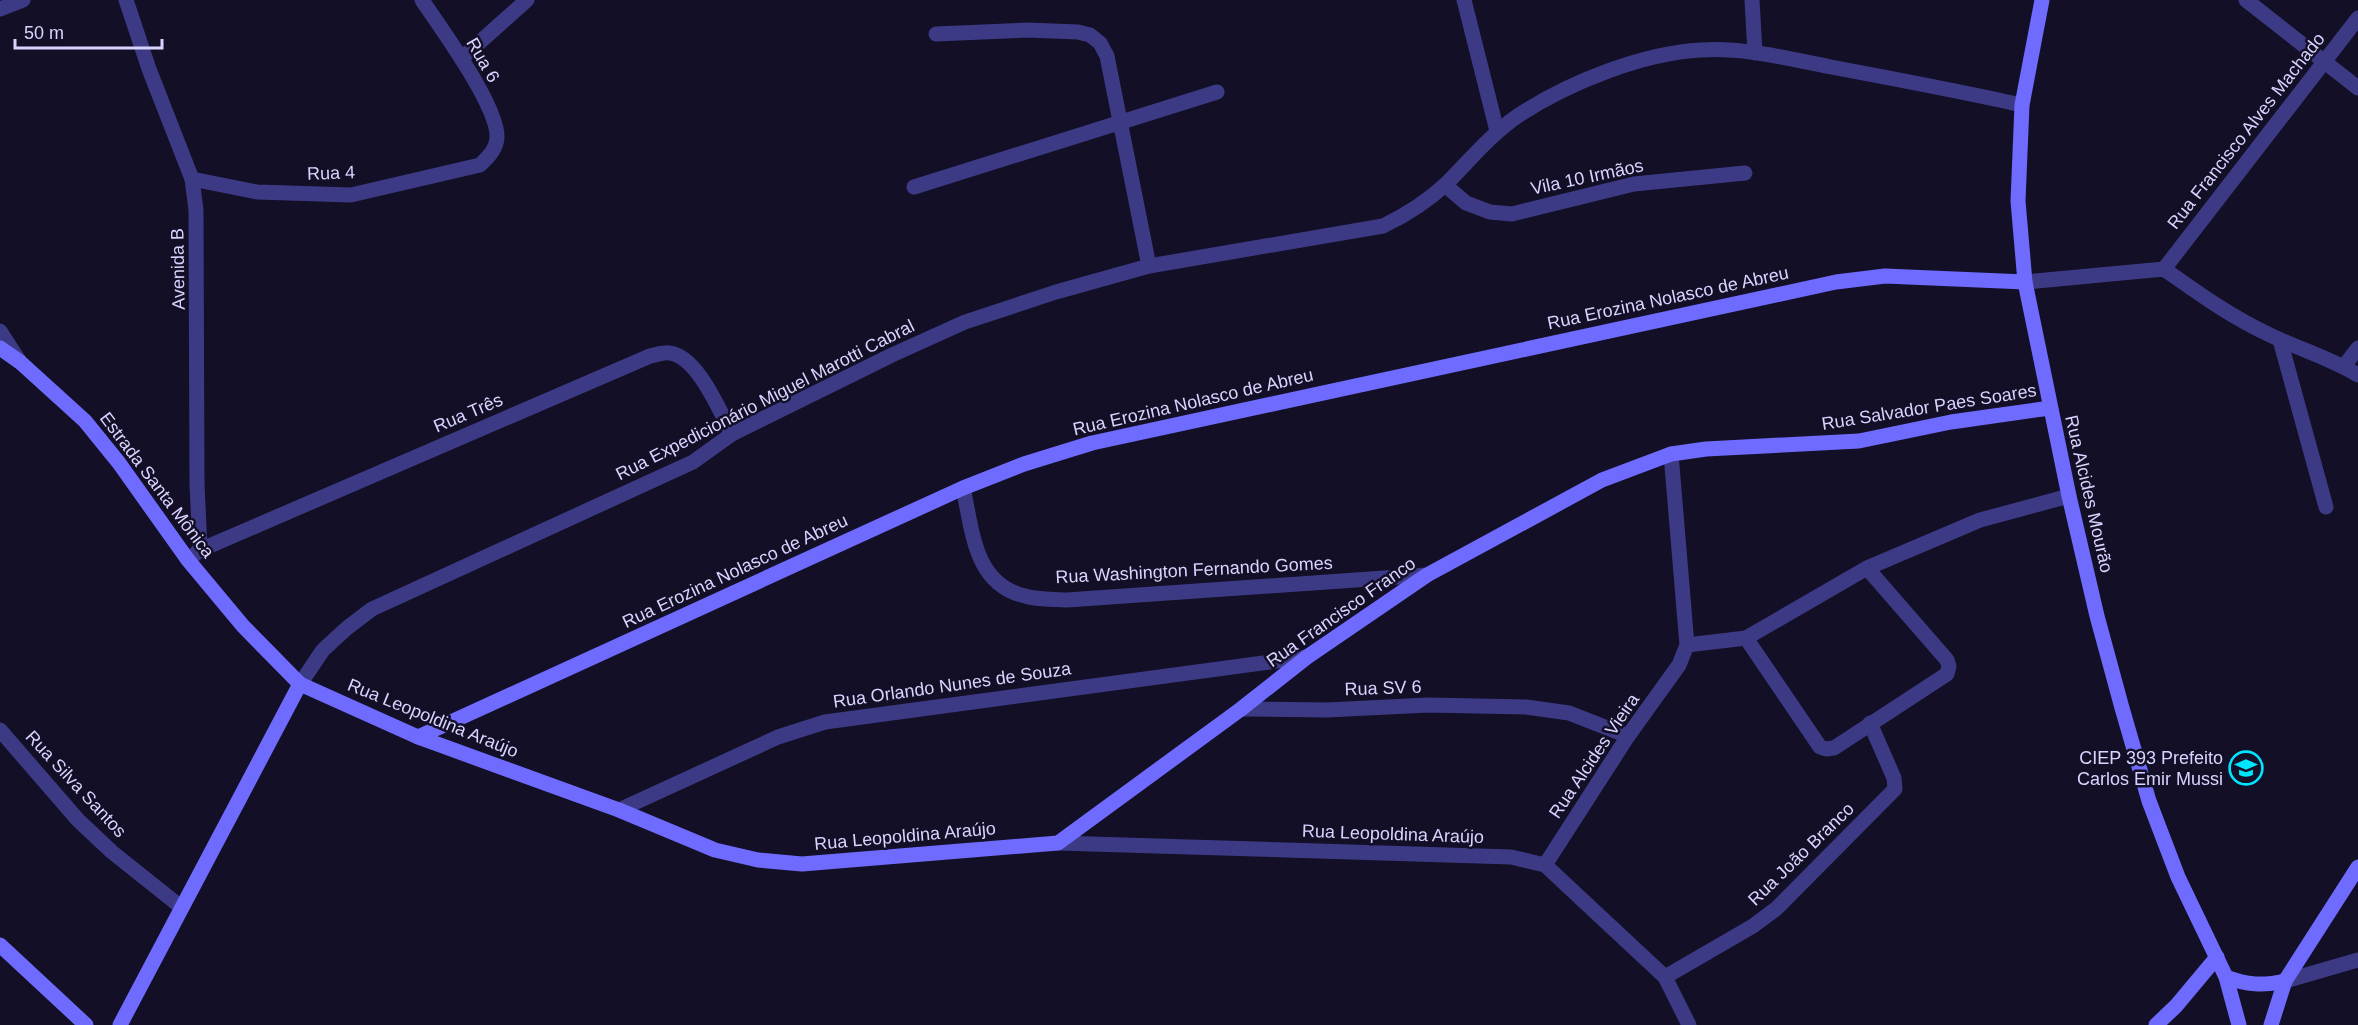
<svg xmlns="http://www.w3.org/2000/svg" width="2358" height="1025" viewBox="0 0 2358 1025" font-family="Arial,sans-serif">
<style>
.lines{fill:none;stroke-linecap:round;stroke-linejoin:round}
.street{stroke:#3d3a85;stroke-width:15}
.secondary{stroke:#6f6bff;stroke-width:15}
.labels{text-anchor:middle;stroke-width:5;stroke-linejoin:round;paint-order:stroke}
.street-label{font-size:18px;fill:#d9d4ff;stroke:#130f26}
.poi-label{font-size:18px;fill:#d9d4ff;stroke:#130f26;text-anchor:end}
</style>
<rect width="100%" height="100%" fill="#130f26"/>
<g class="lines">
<g class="street">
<path d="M126,0L149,69L192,179L196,210L197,484L200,550"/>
<path d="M1464,0L1497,131"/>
<path d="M1752,0L1755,53"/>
<path d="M2246,0L2358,88"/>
<path d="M0,9L23,0"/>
<path d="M936,34L1027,30L1078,32L1090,35L1100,43L1107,56L1149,266"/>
<path d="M462,58L527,0"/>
<path d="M192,179L257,192L351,195L480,165C488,157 496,150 497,138C499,107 440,27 422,0"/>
<path d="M1445,185L1466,203L1490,212L1512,214L1634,184L1745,173"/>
<path d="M914,187L1217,92"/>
<path d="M2164,269L2358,18"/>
<path d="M2025,282L2164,269C2198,293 2231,317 2270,335C2299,349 2330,358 2358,375"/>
<path d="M0,331L20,362"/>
<path d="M2280,340L2326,507"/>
<path d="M2344,366L2358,348"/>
<path d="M1671,454L1687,645L1679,665L1628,736L1545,865L1665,977L1689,1025"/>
<path d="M963,488C973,532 974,584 1025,596C1038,600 1054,599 1067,600L1427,575"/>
<path d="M188,560L200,550L650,356C656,355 664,352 669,353C697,355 720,412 732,434"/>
<path d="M1746,638L1820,747L1826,749L1834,748L1947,674L1949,666L1947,660L1867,568"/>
<path d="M1687,645L1746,638L1867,568L1980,520L2069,496"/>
<path d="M300,684L323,650L347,628L372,609L693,462L732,434L892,355L965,322L1056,292L1149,266L1383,226C1406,215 1428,201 1447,183C1470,160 1491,134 1519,115C1568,83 1642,53 1701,50C1744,47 1789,59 1831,67C1895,79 1959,91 2022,105"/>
<path d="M1241,709L1327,710L1428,705L1526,707L1569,713L1628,736"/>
<path d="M0,730L78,820L112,852L181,907"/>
<path d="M619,810L778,737L825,722L1307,657"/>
<path d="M1058,843L1511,857L1545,865"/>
<path d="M1665,977L1753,926L1777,908L1895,789L1894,778L1870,723"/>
<path d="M2285,981L2358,960"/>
</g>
<g class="secondary">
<path d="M2042,0L2022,105L2018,201L2025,282L2069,496L2097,616L2122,708L2149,801L2178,877L2226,977L2239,1025"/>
<path d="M0,348L20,362L85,421L119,463L188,560L243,626L300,684L418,737L619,810L715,850L758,860L802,864L1058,843L1241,709L1307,657L1427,575L1602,480L1671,454L1706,449L1859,441L1951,422L2050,408"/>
<path d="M418,737L963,488L1024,464L1092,443L1836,282L1885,276L2025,282"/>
<path d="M0,945L86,1025"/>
<path d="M2226,977C2247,985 2263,986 2285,981"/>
<path d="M120,1025L300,684"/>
<path d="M2156,1025L2176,1006L2217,957"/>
<path d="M2271,1025L2285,981L2358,867"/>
</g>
</g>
<defs>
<symbol id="school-ring" viewBox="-11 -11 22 22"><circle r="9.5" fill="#130f26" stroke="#00e5ff" stroke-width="1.5"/><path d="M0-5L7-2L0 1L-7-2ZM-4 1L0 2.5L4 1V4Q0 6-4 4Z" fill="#00e5ff"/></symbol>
</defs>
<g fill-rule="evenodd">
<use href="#school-ring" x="2227" y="749" width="38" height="38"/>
</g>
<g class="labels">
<g class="street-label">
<text transform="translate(483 60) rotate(60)" y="6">Rua 6</text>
<text transform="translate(2246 131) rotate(-52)" y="6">Rua Francisco Alves Machado</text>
<text transform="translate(331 173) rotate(-2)" y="6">Rua 4</text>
<text transform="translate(1587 177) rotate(-12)" y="6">Vila 10 Irmãos</text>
<text transform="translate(178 269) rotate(-91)" y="6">Avenida B</text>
<text transform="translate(1668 298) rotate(-12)" y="6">Rua Erozina Nolasco de Abreu</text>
<text transform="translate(765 400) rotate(-27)" y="6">Rua Expedicionário Miguel Marotti Cabral</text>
<text transform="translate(1193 402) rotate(-13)" y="6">Rua Erozina Nolasco de Abreu</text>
<text transform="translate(1929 407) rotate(-9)" y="6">Rua Salvador Paes Soares</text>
<text transform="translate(468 413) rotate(-23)" y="6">Rua Três</text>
<text transform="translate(157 485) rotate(53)" y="6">Estrada Santa Mônica</text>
<text transform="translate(2089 494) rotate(77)" y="6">Rua Alcides Mourão</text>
<text transform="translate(1194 570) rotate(-3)" y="6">Rua Washington Fernando Gomes</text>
<text transform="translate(735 571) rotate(-25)" y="6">Rua Erozina Nolasco de Abreu</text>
<text transform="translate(1341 612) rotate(-35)" y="6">Rua Francisco Franco</text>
<text transform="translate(952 685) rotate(-8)" y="6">Rua Orlando Nunes de Souza</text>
<text transform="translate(1383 688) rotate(-2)" y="6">Rua SV 6</text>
<text transform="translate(433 718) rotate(22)" y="6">Rua Leopoldina Araújo</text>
<text transform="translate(1594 756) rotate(-56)" y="6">Rua Alcides Vieira</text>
<text transform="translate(76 784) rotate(47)" y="6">Rua Silva Santos</text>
<text transform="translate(1393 834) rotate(2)" y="6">Rua Leopoldina Araújo</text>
<text transform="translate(905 836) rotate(-5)" y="6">Rua Leopoldina Araújo</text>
<text transform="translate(1801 854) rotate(-44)" y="6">Rua João Branco</text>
</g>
<g class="poi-label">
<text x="2223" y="764">CIEP 393 Prefeito<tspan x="2223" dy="21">Carlos Emir Mussi</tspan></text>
</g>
</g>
<path d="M15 39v9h147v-9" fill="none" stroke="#d9d4ff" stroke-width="3"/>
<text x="24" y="39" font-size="18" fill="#d9d4ff" stroke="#130f26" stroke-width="4.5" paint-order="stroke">50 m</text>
</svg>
